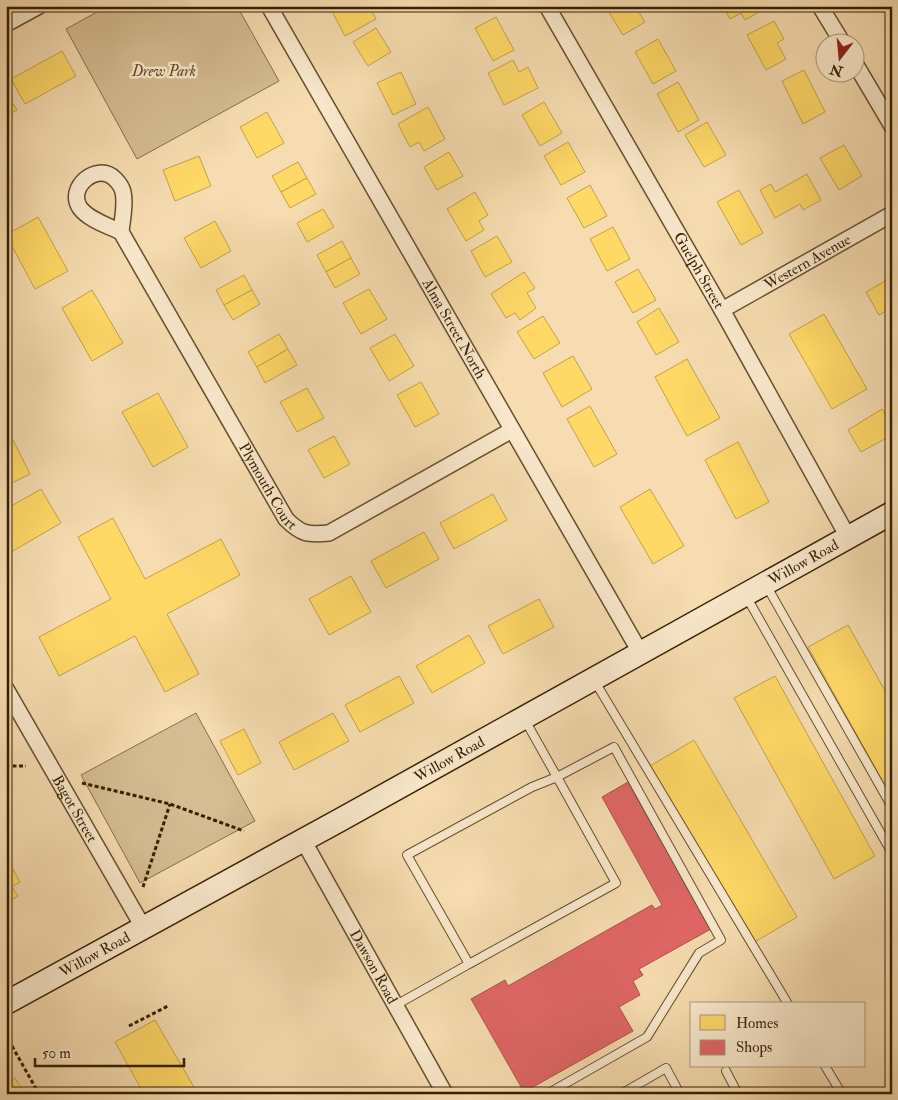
<svg xmlns="http://www.w3.org/2000/svg" width="898" height="1100" viewBox="0 0 898 1100" font-family="'IM FELL Double Pica',serif">
<style>
.green{fill:#d5bc92;stroke:#866e4a}
.homes{fill:#ffd966;stroke:#c3a148}
.shops{fill:#e06666;stroke:#ad5148}
.lines{fill:none;stroke-linecap:round;stroke-linejoin:round}
.service-casing{stroke:#664e2d;stroke-width:10}
.minor-casing{stroke:#664e2d;stroke-width:18}
.secondary-casing{stroke:#361f01;stroke-width:25}
.path{stroke:#361f01;stroke-width:3;stroke-dasharray:4 2.5;stroke-linecap:butt}
.service{stroke:#f9e8cc;stroke-width:8}
.minor{stroke:#f9e8cc;stroke-width:15}
.secondary{stroke:#f9e8cc;stroke-width:22}
.labels{text-anchor:middle;stroke-width:5;stroke-linejoin:round;paint-order:stroke}
.park-label{font-size:15px;font-style:italic;fill:#5e4625;stroke:#f9e8cc}
.street-label{font-size:15px;fill:#361f01;stroke:#f9e8cc}
</style>
<rect width="100%" height="100%" fill="#f6dcb0"/>
<filter id="stains"><feTurbulence type="fractalNoise" baseFrequency=".004" numOctaves="4"/><feColorMatrix values="0 0 0 0 .2 0 0 0 0 .09 0 0 0 0 .02 0 0 0 .5 -.17"/></filter>
<radialGradient id="worn" r=".72"><stop offset=".6" stop-color="#630" stop-opacity="0"/><stop offset="1" stop-color="#630" stop-opacity=".3"/></radialGradient>
<g class="green">
<path d="M108,6H237L279,81L137,159L66,29Z"/>
<path d="M196,713L255,821L140,883L81,775Z"/>
</g>
<g class="homes">
<path d="M329,6H369L376,19L345,36Z"/>
<path d="M605,6H635L645,22L623,35Z"/>
<path d="M723,6H766L767,7L745,20L741,13L730,19Z"/>
<path d="M496,17L514,50L493,61L475,28Z"/>
<path d="M774,21L784,39L777,43L786,59L766,70L747,35Z"/>
<path d="M376,28L391,52L368,66L353,42Z"/>
<path d="M658,39L676,71L653,84L635,52Z"/>
<path d="M62,51L76,76L25,104L11,79Z"/>
<path d="M513,60L519,72L528,67L538,88L504,105L488,73Z"/>
<path d="M804,70L825,112L803,124L782,81Z"/>
<path d="M401,72L416,104L393,115L377,83Z"/>
<path d="M678,82L699,120L678,132L657,94Z"/>
<path d="M6,92L17,110L6,116Z"/>
<path d="M544,102L562,133L540,146L522,115Z"/>
<path d="M428,107L445,139L424,151L419,142L410,147L398,124Z"/>
<path d="M267,112L284,143L257,158L240,127Z"/>
<path d="M707,122L726,155L704,167L685,135Z"/>
<path d="M568,142L585,172L561,185L544,156Z"/>
<path d="M844,145L862,176L839,190L820,158Z"/>
<path d="M449,152L463,176L437,190L424,167Z"/>
<path d="M199,156L211,186L175,201L163,170Z"/>
<path d="M298,162L307,178L281,192L272,176Z"/>
<path d="M807,174L821,200L803,210L800,204L775,218L760,190L771,184L775,192Z"/>
<path d="M307,178L316,194L290,208L281,192Z"/>
<path d="M590,185L607,216L584,228L567,198Z"/>
<path d="M739,190L763,233L741,245L717,202Z"/>
<path d="M475,192L488,215L479,221L484,230L466,241L447,209Z"/>
<path d="M323,209L334,227L307,242L297,223Z"/>
<path d="M38,217L68,271L35,289L6,235Z"/>
<path d="M215,221L231,251L201,268L184,238Z"/>
<path d="M613,227L630,259L607,271L590,239Z"/>
<path d="M497,236L512,262L485,277L471,251Z"/>
<path d="M342,241L351,258L326,272L317,255Z"/>
<path d="M351,258L360,274L335,288L326,272Z"/>
<path d="M638,269L656,300L633,313L615,282Z"/>
<path d="M524,272L535,288L527,293L536,308L520,320L515,313L506,318L491,294Z"/>
<path d="M244,275L252,290L224,305L216,290Z"/>
<path d="M892,277V308L879,315L866,292Z"/>
<path d="M369,289L387,319L361,334L343,303Z"/>
<path d="M92,290L123,343L92,361L62,308Z"/>
<path d="M252,290L260,304L233,320L224,305Z"/>
<path d="M659,308L679,342L656,355L637,322Z"/>
<path d="M824,314L867,389L832,409L789,334Z"/>
<path d="M543,316L560,343L534,359L517,332Z"/>
<path d="M279,334L288,349L257,367L248,352Z"/>
<path d="M395,334L414,366L389,381L370,348Z"/>
<path d="M288,349L297,365L265,383L257,367Z"/>
<path d="M573,356L592,389L562,407L543,373Z"/>
<path d="M687,359L720,418L687,436L655,377Z"/>
<path d="M421,382L439,414L415,427L397,395Z"/>
<path d="M307,388L324,418L297,432L280,402Z"/>
<path d="M158,393L188,447L153,467L122,412Z"/>
<path d="M590,406L617,454L594,467L567,419Z"/>
<path d="M882,409L892,426V435L861,452L848,430Z"/>
<path d="M334,436L350,464L324,478L308,450Z"/>
<path d="M13,440L30,474L6,486V444Z"/>
<path d="M738,442L769,502L736,519L705,460Z"/>
<path d="M41,489L61,523L6,555V509Z"/>
<path d="M650,489L684,546L653,564L620,507Z"/>
<path d="M493,494L507,520L454,549L440,523Z"/>
<path d="M113,518L145,579L221,539L240,575L167,614L199,674L165,692L135,636L59,676L39,637L111,599L78,537Z"/>
<path d="M424,532L439,559L386,588L371,561Z"/>
<path d="M351,576L371,612L329,635L309,599Z"/>
<path d="M539,599L554,627L503,654L488,626Z"/>
<path d="M848,625L892,703V798L808,647Z"/>
<path d="M469,635L485,663L432,693L416,666Z"/>
<path d="M399,676L414,703L360,732L345,705Z"/>
<path d="M775,676L875,856L834,879L734,698Z"/>
<path d="M333,713L349,741L294,770L279,742Z"/>
<path d="M244,729L261,763L238,775L220,741Z"/>
<path d="M694,740L797,917L753,943L650,766Z"/>
<path d="M6,857L20,882L12,887L18,896L6,903Z"/>
<path d="M155,1020L198,1094H144L115,1042Z"/>
<path d="M15,1078L25,1094H6V1084Z"/>
</g>
<path class="shops" d="M628,782L711,929L639,969L643,975L633,981L640,995L619,1007L633,1031L524,1092L471,999L505,980L508,986L650,906L652,905L655,909L662,905L602,797Z"/>
<g class="lines">
<defs>
<g id="service">
<path d="M766,585L892,807"/>
<path d="M746,596L892,853"/>
<path d="M594,680L788,1004"/>
<path d="M525,720L557,777L614,747L721,940L699,953L647,1037L547,1094"/>
<path d="M396,1005L469,964L407,855L532,787L557,777L616,883L469,964"/>
<path d="M825,1066L842,1094"/>
<path d="M726,1071L738,1094"/>
<path d="M621,1094L666,1068L680,1094"/>
</g>
<g id="minor">
<path id="s1" d="M269,6L640,652"/>
<path id="s2" d="M547,6L722,310L848,537"/>
<path d="M820,6L842,42"/>
<path d="M6,24L39,6"/>
<path d="M856,65L892,126"/>
<path id="s3" d="M121,232C122,220 126,204 123,192C122,187 119,183 115,179C97,161 66,188 80,208C89,220 109,226 121,232L286,519C301,534 307,535 329,533L512,430"/>
<path id="s4" d="M722,310L892,214"/>
<path id="s5" d="M6,689L143,927"/>
<path id="s6" d="M303,840L445,1094"/>
</g>
<g id="secondary">
<path id="s7" d="M6,1003L340,820L892,513"/>
</g>
</defs>
<use href="#service" class="service-casing"/>
<use href="#minor" class="minor-casing"/>
<use href="#secondary" class="secondary-casing"/>
<g class="path">
<path d="M6,766H26"/>
<path d="M82,783L170,804L244,831"/>
<path d="M143,887L170,804"/>
<path d="M129,1026L168,1006"/>
<path d="M12,1046L39,1094"/>
</g>
<use href="#service" class="service"/>
<use href="#minor" class="minor"/>
<use href="#secondary" class="secondary"/>
</g>
<g class="labels">
<g class="park-label">
<text x="164" y="76">Drew Park</text>
</g>
<g class="street-label">
<text dy="5" stroke="none"><textPath href="#s4" startOffset="98">Western Avenue</textPath></text>
<text dy="5" stroke="none"><textPath href="#s2" startOffset="305">Guelph Street</textPath></text>
<text dy="5" stroke="none"><textPath href="#s1" startOffset="372">Alma Street North</textPath></text>
<text dy="5" stroke="none"><textPath href="#s3" startOffset="462">Plymouth Court</textPath></text>
<text dy="5" stroke="none"><textPath href="#s7" startOffset="911">Willow Road</textPath></text>
<text dy="5" stroke="none"><textPath href="#s7" startOffset="506">Willow Road</textPath></text>
<text dy="5" stroke="none"><textPath href="#s5" startOffset="138">Bagot Street</textPath></text>
<text dy="5" stroke="none"><textPath href="#s7" startOffset="101">Willow Road</textPath></text>
<text dy="5" stroke="none"><textPath href="#s6" startOffset="145">Dawson Road</textPath></text>
</g>
</g>
<rect width="898" height="1100" fill="none" stroke="#f6dcb0" stroke-width="25"/>
<rect x="8" y="8" width="883" height="1085" fill="none" stroke="#361f01" stroke-width="2.5"/>
<rect x="12" y="12" width="873" height="1075" fill="none" stroke="#361f01"/>
<rect x="690" y="1002" width="175" height="65" fill="#f9e8cc" stroke="#ab987b"/>
<rect x="700" y="1015" width="25" height="15" fill="#ffd966" stroke="#ab987b"/>
<text x="736" y="1028" font-size="15" fill="#361f01">Homes</text>
<rect x="700" y="1040" width="25" height="15" fill="#e06666" stroke="#ab987b"/>
<text x="736" y="1052" font-size="15" fill="#361f01">Shops</text>
<g transform="translate(840 58) rotate(196)"><circle r="24" fill="#f9e8cc" stroke="#ab987b"/>
<path d="M0-4L9 19L0 12L-9 19Z" fill="#8f2418"/>
<text y="-8" font-size="14" font-weight="bold" text-anchor="middle" fill="#361f01">N</text>
</g>
<path d="M35 1058v8h149v-8" fill="none" stroke="#361f01" stroke-width="2.5"/>
<text x="42" y="1058" font-size="15" fill="#361f01" stroke="#f9e8cc" stroke-width="4" paint-order="stroke">50 m</text>
<rect width="100%" height="100%" filter="url(#stains)"/>
<rect width="100%" height="100%" fill="url(#worn)"/>
</svg>
